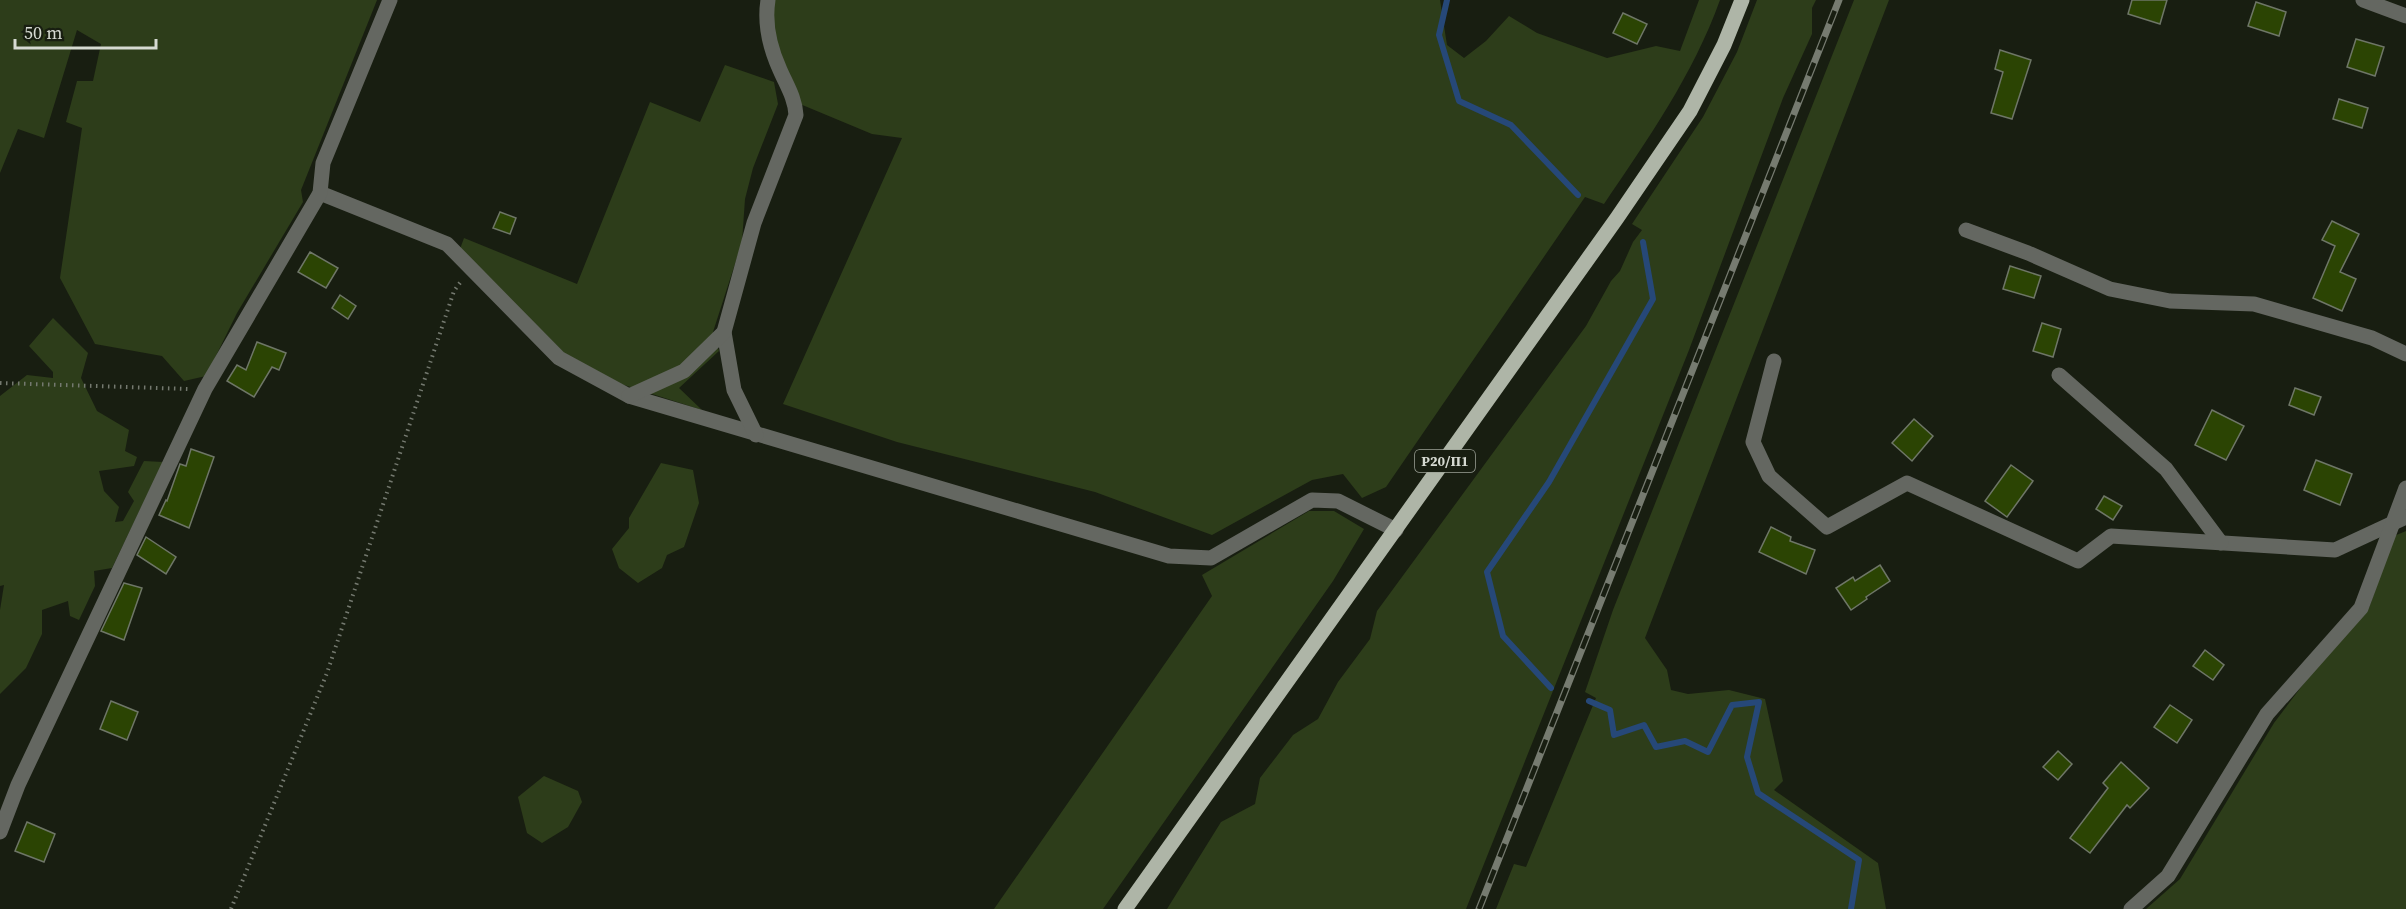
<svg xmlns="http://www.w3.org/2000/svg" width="2406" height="909" viewBox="0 0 2406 909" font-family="'Source Serif 4',serif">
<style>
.green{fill:#2d3d1a}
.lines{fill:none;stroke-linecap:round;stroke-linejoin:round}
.stream{stroke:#264878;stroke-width:6}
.building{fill:#2b4403;stroke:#6e7667;stroke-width:1.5}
.path{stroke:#74796f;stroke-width:4;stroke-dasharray:1.5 4.5;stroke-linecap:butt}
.minor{stroke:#646761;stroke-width:15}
.major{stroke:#aeb5a7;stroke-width:15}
.rail-casing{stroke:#767b70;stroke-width:7}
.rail{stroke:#181e11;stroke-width:4.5;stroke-dasharray:14;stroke-linecap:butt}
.labels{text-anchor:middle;stroke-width:4.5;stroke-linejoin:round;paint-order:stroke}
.shield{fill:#181e11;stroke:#9da298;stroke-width:1.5}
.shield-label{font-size:14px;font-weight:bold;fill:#d6dad2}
</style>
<rect width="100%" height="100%" fill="#181e11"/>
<g class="green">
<path d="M0,0H377L301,190L303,202L237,313L206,376L184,381L162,356L95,344L60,278L82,128L66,122L77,81H93L101,44L77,30L44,138L18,129L0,173Z"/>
<path d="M774,0H1440L1447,45L1464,58L1486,41L1509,16L1537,33L1607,58L1656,46L1680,51L1699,0H1720C1693,75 1648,139 1604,204L1585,197L1386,487L1362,498L1343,474L1312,480L1212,535L1095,492L897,442L783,404L902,138L872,134L800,104C784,66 770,43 774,0Z"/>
<path d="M1757,0H1816L1812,8V34L1783,98L1689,350L1466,909H1167L1221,822L1255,804L1260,778L1293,735L1318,719L1338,682L1370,639L1377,611L1586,326L1611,281L1620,271L1633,242L1642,230L1632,224L1703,117L1737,52Z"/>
<path d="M1854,0H1889L1645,638L1667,670L1671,690L1688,694L1729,690L1765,699L1783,781L1774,790L1878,863L1886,909H1496L1514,864L1526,867L1596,698L1585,692L1613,610Z"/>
<path d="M725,65L774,82L778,104L753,168L745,199L742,242L713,332L719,351L679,388L702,410L621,384L564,353L460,249L464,238L577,284L650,102L700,122Z"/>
<path d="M53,318L88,353L81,378L97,411L129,430L125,451L137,457L134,466L99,471L104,491L119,507L115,522L123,521L134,501L128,492L144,461L163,462L112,568L94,571L95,586L79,620L70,616L68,601L42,610V634L26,668L0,694V610L4,585L0,586V396L27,375L53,378V372L29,346Z"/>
<path d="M661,463L693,470L699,503L684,547L667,555L662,568L638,583L619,568L612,549L629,528V518Z"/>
<path d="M1309,511H1334L1364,529L1333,581L1103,909H994L1212,596L1202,575Z"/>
<path d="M2406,531V909H2146L2180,879L2274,723L2308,678L2369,608L2394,536Z"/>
<path d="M544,776L578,791L582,802L568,827L542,843L527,833L518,797Z"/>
</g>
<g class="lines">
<g class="stream">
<path d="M1447,0L1439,35L1459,101L1511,125L1578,195"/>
<path d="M1551,688L1503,636L1487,572L1549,482L1653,299L1643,242"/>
<path d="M1589,701L1610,710L1614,735L1644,725L1656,747L1685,741L1708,752L1732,705L1759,702L1747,757L1758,793L1859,860L1851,909"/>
</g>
</g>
<g class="building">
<path d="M2132,0H2167L2160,24L2128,14Z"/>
<path d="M2256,2L2286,12L2279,36L2248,26Z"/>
<path d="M1623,13L1647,24L1637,44L1613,33Z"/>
<path d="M2356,39L2384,47L2375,76L2347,67Z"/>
<path d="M2000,50L2031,60L2012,119L1991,113L2003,72L1995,69Z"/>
<path d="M2339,99L2368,108L2362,128L2333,119Z"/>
<path d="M500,212L516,218L510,234L493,228Z"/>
<path d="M2332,221L2359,234L2340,272L2356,279L2342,311L2313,298L2335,246L2322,240Z"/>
<path d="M310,252L338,268L326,288L298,272Z"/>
<path d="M2010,266L2041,276L2034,298L2003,289Z"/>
<path d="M340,295L356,306L348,319L332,308Z"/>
<path d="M2042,323L2061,329L2053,357L2033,351Z"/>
<path d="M257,342L286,353L279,370L272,367L254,397L227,381L237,365L246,370Z"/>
<path d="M2295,388L2321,397L2314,415L2289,405Z"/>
<path d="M2212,410L2244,426L2226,460L2195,445Z"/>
<path d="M1914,419L1933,436L1912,461L1892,443Z"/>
<path d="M191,449L214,457L189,528L159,515L166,500L167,501L180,464L186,466Z"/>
<path d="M2316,460L2352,474L2340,505L2304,490Z"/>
<path d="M2011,465L2033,481L2007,517L1985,501Z"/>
<path d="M2104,496L2122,506L2113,520L2096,509Z"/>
<path d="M1771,527L1791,537L1790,541L1815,550L1806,574L1759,552Z"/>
<path d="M146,537L176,557L166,574L137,555Z"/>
<path d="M1880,565L1890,581L1866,597L1867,599L1851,610L1836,588L1853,577L1855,581Z"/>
<path d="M124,583L142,588L124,640L101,631Z"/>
<path d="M2205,650L2224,665L2213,680L2193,666Z"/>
<path d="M111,701L138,712L127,740L100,729Z"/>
<path d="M2170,705L2192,720L2177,743L2154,727Z"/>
<path d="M2058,751L2072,764L2058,780L2043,767Z"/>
<path d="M2121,762L2149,788L2130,808L2127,805L2090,853L2070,838L2108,788L2103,783Z"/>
<path d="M27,822L55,834L44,862L15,851Z"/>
</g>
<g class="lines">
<g class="path">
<path d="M0,383L189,389"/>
<path d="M231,909L327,673L454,291L462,280"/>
</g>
<g class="minor">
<path d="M2363,0L2406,16"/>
<path d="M320,193L447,244L559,358L629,396L1169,556L1211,558L1312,500L1338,501L1396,530"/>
<path d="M1966,230L2028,253L2110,289L2170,301L2254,304L2372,338L2406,354"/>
<path d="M724,332L734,390L756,435"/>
<path d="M1774,361L1753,442L1769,476L1827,527L1907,483L2078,561L2111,536L2335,550L2406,517"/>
<path d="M2059,375L2166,469L2221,543"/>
<path d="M629,396L684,371L724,332L754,223L796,115C795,98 787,86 780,70C770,48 764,25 768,0"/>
<path d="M0,832L18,785L205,389L320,193L323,163L390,0"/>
<path d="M2131,909L2168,876L2267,714L2361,608L2406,488"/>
</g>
<path class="major" d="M1125,909L1617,218L1690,111L1724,45L1742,0"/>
<defs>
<path id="rail" d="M1479,909L1839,0"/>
</defs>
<use href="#rail" class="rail-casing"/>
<use href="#rail" class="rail"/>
</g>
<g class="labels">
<rect class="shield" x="1415" y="450" width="60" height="22" rx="4.5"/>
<g class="shield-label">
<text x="1445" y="466">Р20/П1</text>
</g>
</g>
<path d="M15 39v9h141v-9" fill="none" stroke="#d6dad2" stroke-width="3"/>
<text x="24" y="39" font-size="18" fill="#d6dad2" stroke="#181e11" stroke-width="4.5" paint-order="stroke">50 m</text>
</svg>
